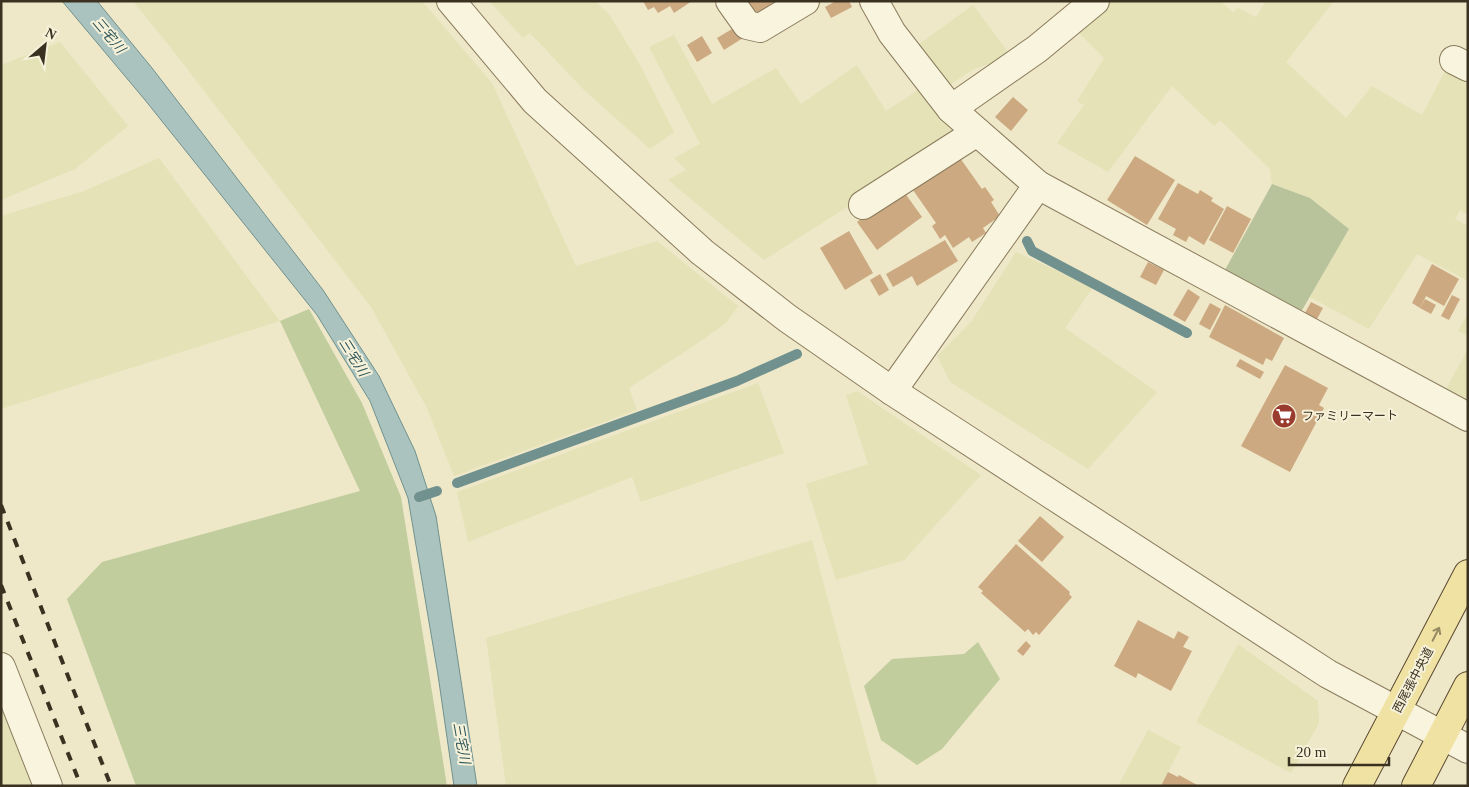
<svg xmlns="http://www.w3.org/2000/svg" width="1469" height="787" viewBox="0 0 1469 787" font-family="'Times New Roman','Noto Sans JP',serif">
<style>
.farmland{fill:#e4e2b6}
.green{fill:#c1cd9d}
.cemetery{fill:#b8c29b}
.water{fill:#aac3bf;stroke:#70918d}
.lines{fill:none;stroke-linecap:round;stroke-linejoin:round}
.stream{stroke:#70918d;stroke-width:10}
.building{fill:#cca980}
.minor-casing{stroke:#8b7b5e;stroke-width:30}
.major-casing{stroke:#594931;stroke-width:30}
.minor{stroke:#f9f4dd;stroke-width:28}
.major{stroke:#f0e2a3;stroke-width:28}
.rail{stroke:#3b3121;stroke-width:4;stroke-dasharray:9 9;stroke-linecap:butt}
.oneway{stroke:#968a62}
.labels{text-anchor:middle;stroke-width:4;stroke-linejoin:round;paint-order:stroke}
.poi-label{font-size:12px;fill:#3b3121;stroke:#f6f1d9;text-anchor:start}
.street-label{font-size:12px;fill:#3b3121;stroke:#f6f1d9}
.water-label{font-size:14px;font-style:italic;fill:#31585b;stroke:#f6f1d9}
</style>
<rect width="100%" height="100%" fill="#eee8c9"/>
<g class="farmland">
<path d="M133,1H422L492,83L576,266L657,241L738,306L726,323L698,343L629,388L637,410L454,476L427,408L371,307L167,43Z"/>
<path d="M489,1H595L609,14L639,63L674,132L650,149L584,90L530,33L523,38Z"/>
<path d="M1106,1H1220L1233,12L1238,8L1256,17L1266,1H1334L1286,62L1346,118L1372,86L1422,115L1446,69L1468,81V215L1460,210L1455,219L1468,226V281L1417,254L1369,329L1310,297L1349,229L1310,198L1272,184L1270,169L1220,120L1214,126L1172,86L1108,172L1057,143L1084,105L1077,101L1104,58L1074,28Z"/>
<path d="M973,5L1011,56L972,70L948,86L918,45Z"/>
<path d="M674,35L712,104L776,68L801,104L857,65L886,111L918,90L957,129L951,141L764,260L668,180L686,170L674,158L700,144L649,47Z"/>
<path d="M60,42L128,126L75,169L1,200V65Z"/>
<path d="M159,158L280,321L1,409V216L84,191Z"/>
<path d="M1016,252L1093,287L1065,328L1157,392L1088,469L950,382L937,356L971,322Z"/>
<path d="M1468,313V336L1458,331Z"/>
<path d="M1468,349V400L1446,389Z"/>
<path d="M758,383L784,453L641,502L632,477L468,542L457,492Z"/>
<path d="M857,391L981,475L904,560L836,580L806,484L868,464L846,395Z"/>
<path d="M812,540L878,786H506L486,638Z"/>
<path d="M1238,644L1318,701L1319,723L1291,773L1196,722Z"/>
<path d="M1,706L32,786H1Z"/>
<path d="M1148,730L1181,747L1161,786H1118Z"/>
</g>
<g class="green">
<path d="M309,309L362,403L401,497L447,786H136L67,599L102,562L360,491L280,321Z"/>
<path d="M978,642L1000,679L942,749L917,765L881,740L864,686L892,659L964,654Z"/>
</g>
<path class="cemetery" d="M1272,184L1310,198L1349,229L1301,312L1225,270Z"/>
<path class="water" d="M62,1H97L152,68L323,290L379,376L415,451L436,516L477,786H454L438,675L408,498L370,401L317,315L145,100Z"/>
<g class="lines">
<g class="stream">
<path d="M1027,241L1032,251L1187,333"/>
<path d="M457,483L737,381L797,354"/>
<path d="M419,497L437,491"/>
</g>
</g>
<g class="building">
<path d="M643,1H692L674,13L670,6L658,13L654,7L648,10Z"/>
<path d="M748,1H777L755,14Z"/>
<path d="M836,1H849L852,7L831,18L825,7Z"/>
<path d="M737,26L743,38L724,50L717,38Z"/>
<path d="M702,36L712,53L697,62L687,45Z"/>
<path d="M1013,97L1028,110L1011,131L995,117Z"/>
<path d="M1135,156L1175,180L1147,225L1107,200Z"/>
<path d="M960,158L982,189L985,187L994,200L991,202L1000,216L983,228L986,233L972,242L969,237L953,248L945,235L940,239L932,226L936,223L913,190Z"/>
<path d="M1178,183L1198,194L1200,190L1213,198L1211,201L1224,209L1204,245L1189,236L1186,242L1173,235L1176,229L1158,219Z"/>
<path d="M902,189L922,217L877,250L857,222Z"/>
<path d="M1227,206L1251,219L1233,253L1209,240Z"/>
<path d="M849,231L873,273L845,290L820,248Z"/>
<path d="M945,240L958,261L917,286L912,276L893,287L886,274Z"/>
<path d="M1148,262L1164,270L1156,285L1140,277Z"/>
<path d="M1432,264L1459,279L1444,306L1426,296L1420,308L1412,303Z"/>
<path d="M880,274L889,290L879,296L870,280Z"/>
<path d="M1188,289L1200,297L1185,322L1173,315Z"/>
<path d="M1452,295L1460,299L1449,320L1441,316Z"/>
<path d="M1425,299L1436,305L1431,314L1420,308Z"/>
<path d="M1311,302L1323,308L1317,319L1305,313Z"/>
<path d="M1210,303L1221,309L1210,330L1199,324Z"/>
<path d="M1225,305L1284,338L1272,361L1266,358L1263,365L1209,337Z"/>
<path d="M1240,359L1264,372L1260,379L1236,366Z"/>
<path d="M1285,365L1328,388L1319,405L1324,408L1290,472L1241,446Z"/>
<path d="M1040,516L1064,537L1042,562L1018,541Z"/>
<path d="M1016,544L1070,592L1069,594L1072,597L1039,635L1036,632L1033,635L1028,629L1025,632L981,593L983,591L978,587Z"/>
<path d="M1138,620L1174,639L1178,631L1189,637L1183,647L1192,651L1171,691L1138,673L1136,678L1114,666Z"/>
<path d="M1026,641L1031,646L1023,656L1017,651Z"/>
<path d="M1168,772L1178,777L1179,775L1199,786H1161Z"/>
</g>
<g class="lines">
<defs>
<g id="minor">
<path d="M451,1L535,101L702,252L787,318L892,391L1328,674L1468,749"/>
<path d="M730,1L747,25L760,28L805,1"/>
<path d="M874,1L892,33L951,109L1038,185L1468,417"/>
<path d="M1454,60L1468,67"/>
<path d="M951,109L1037,49L1095,1"/>
<path d="M863,205L977,132"/>
<path d="M892,391L1038,185"/>
<path d="M1,667L48,786"/>
</g>
<g id="major">
<path d="M1357,786L1468,574"/>
<path d="M1416,786L1468,686"/>
</g>
</defs>
<use href="#minor" class="minor-casing"/>
<use href="#major" class="major-casing"/>
<use href="#minor" class="minor"/>
<use href="#major" class="major"/>
<g class="rail">
<path d="M1,505L111,786"/>
<path d="M1,585L81,786"/>
</g>
</g>
<defs><path id="oneway-shaft" d="M-6 0H5M1.5-3L5.5 0L1.5 3" fill="none" stroke-width="1.6" stroke-linecap="round" stroke-linejoin="round" transform="scale(1.25)"/></defs>
<use class="oneway" href="#oneway-shaft" transform="translate(1436 634) rotate(-63)"/>
<defs>
<symbol id="supermarket-disc" viewBox="-11 -11 22 22"><circle r="9.5" fill="#993b2e" stroke="#f6f1d9"/><path d="M-6-5.5h2.5l.6 2H6L4.5 2H-2.5L-4.4-4H-6ZM-1.5 3.2a1.3 1.3 0 1 0 .1 0ZM3 3.2a1.3 1.3 0 1 0 .1 0Z" fill="#fff"/></symbol>
</defs>
<g fill-rule="evenodd">
<use href="#supermarket-disc" x="1270" y="402" width="28" height="28"/>
</g>
<g class="labels">
<g class="poi-label">
<text x="1302" y="420">ファミリーマート</text>
</g>
<g class="street-label">
<text transform="translate(1413 680) rotate(-62)" y="4">西尾張中央道</text>
</g>
<g class="water-label">
<text transform="translate(109 35) rotate(50)" y="5">三宅川</text>
<text transform="translate(354 357) rotate(58)" y="5">三宅川</text>
<text transform="translate(462 743) rotate(80)" y="5">三宅川</text>
</g>
</g>
<rect width="1469" height="787" fill="none" stroke="#3b3121" stroke-width="5"/>
<g transform="translate(45 45) rotate(28)" stroke="#f6f1d9" stroke-width="4" paint-order="stroke">
<path d="M0-4L9 19L0 12L-9 19Z" fill="#3b3121"/>
<text y="-8" font-size="14" font-weight="bold" text-anchor="middle" fill="#3b3121">N</text>
</g>
<path d="M1289 757v8h100v-8" fill="none" stroke="#3b3121" stroke-width="2.5"/>
<text x="1296" y="757" font-size="15" fill="#3b3121" stroke="#f6f1d9" stroke-width="4" paint-order="stroke">20 m</text>
</svg>
